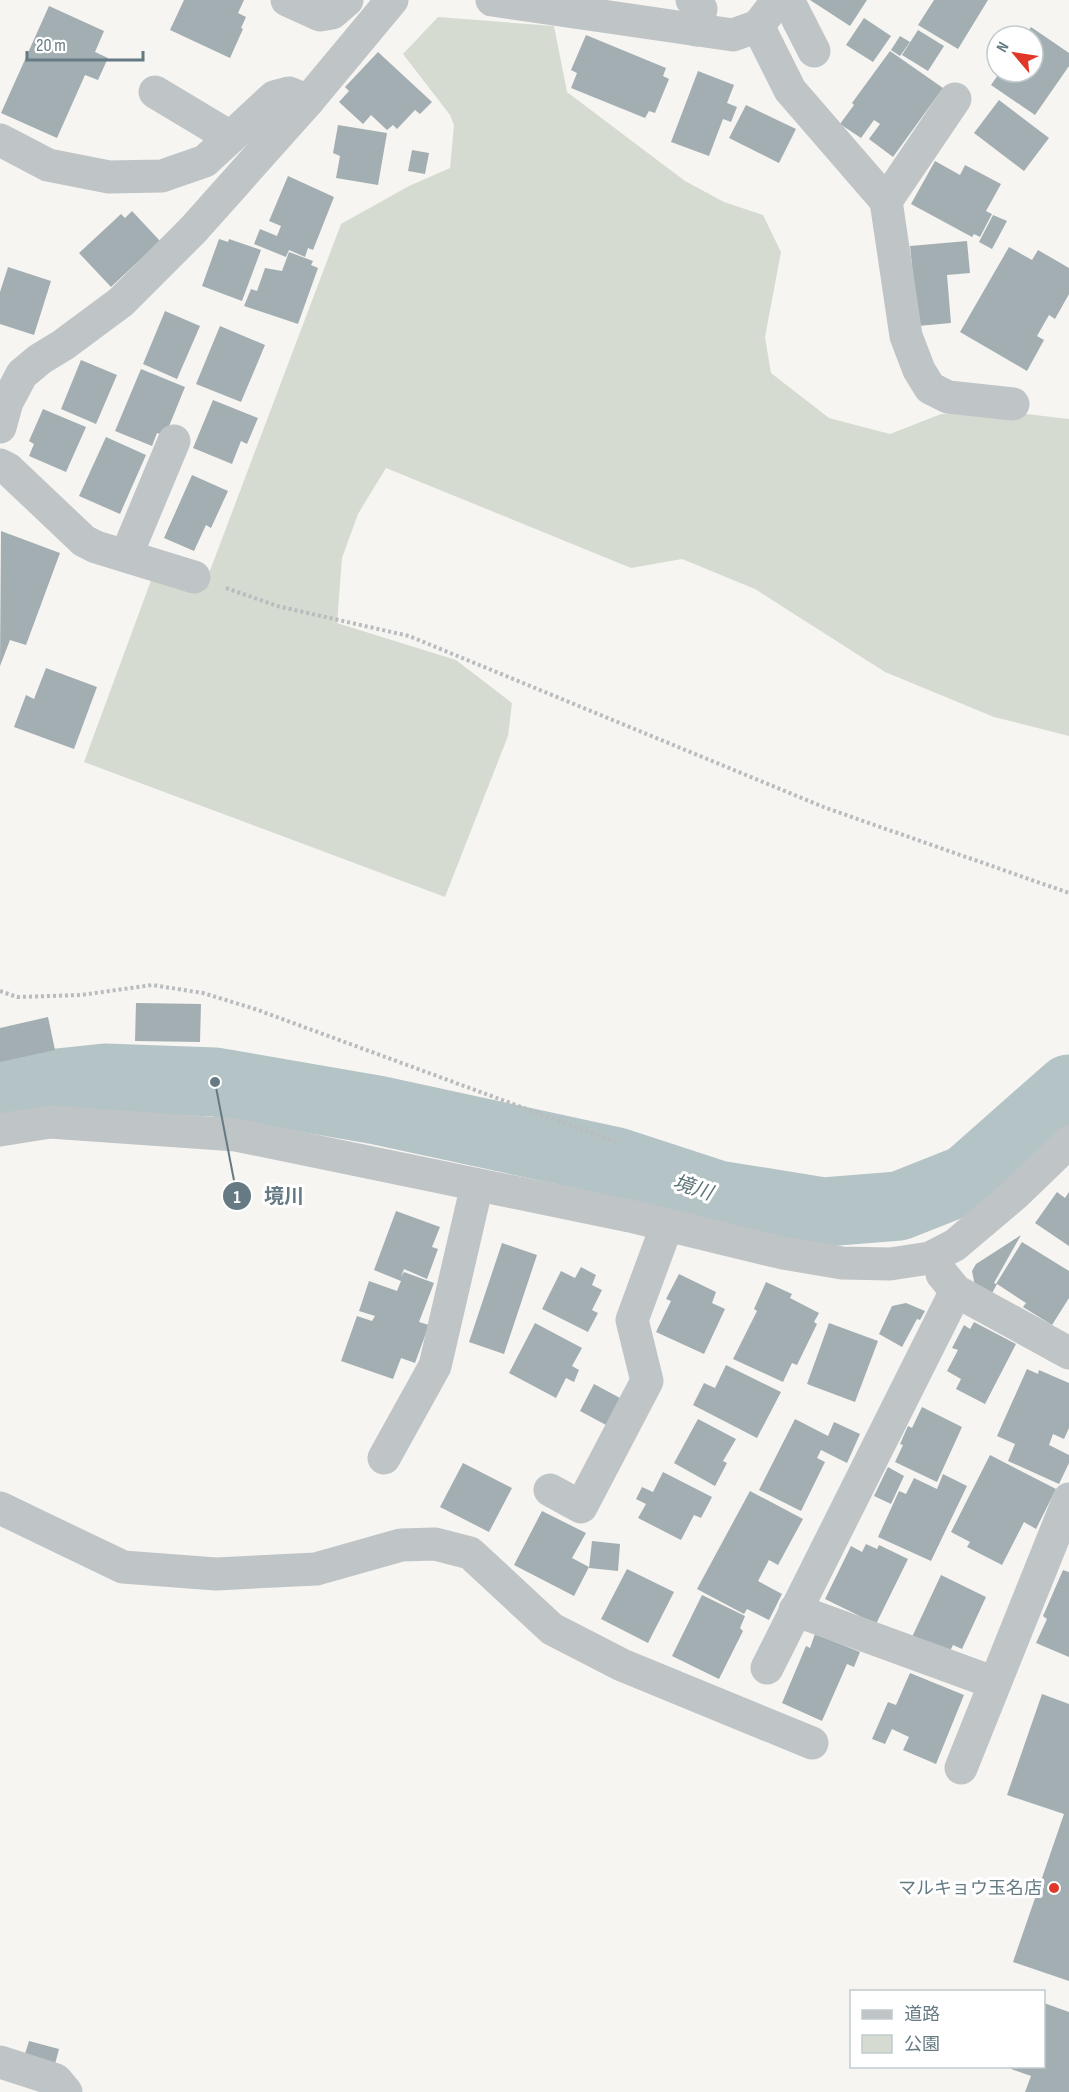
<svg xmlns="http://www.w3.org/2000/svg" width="1069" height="2092" viewBox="0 0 1069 2092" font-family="'Sofia Sans Condensed','Noto Sans JP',sans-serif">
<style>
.green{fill:#d6dbd1}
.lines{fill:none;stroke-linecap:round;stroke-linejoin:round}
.river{stroke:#b4c3c5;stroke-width:69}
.building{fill:#a3aeb2}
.path{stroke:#b9bcbe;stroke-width:4;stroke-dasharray:3 3;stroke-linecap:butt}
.minor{stroke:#bfc4c6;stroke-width:33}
.poi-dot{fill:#e03728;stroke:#fff;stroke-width:2}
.labels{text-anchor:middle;stroke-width:6;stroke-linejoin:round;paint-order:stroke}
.poi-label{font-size:18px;fill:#657a83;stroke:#fff;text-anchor:end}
.water-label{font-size:20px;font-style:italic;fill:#5c7678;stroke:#fff}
.leader{fill:none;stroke:#657a83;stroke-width:2}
.callout-dot{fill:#657a83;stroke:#fff;stroke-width:2}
.mark-label{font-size:18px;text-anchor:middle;font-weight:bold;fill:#fff}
.callout-label{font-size:20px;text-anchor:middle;font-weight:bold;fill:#657a83;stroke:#fff;stroke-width:6;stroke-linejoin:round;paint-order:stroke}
</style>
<rect width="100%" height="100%" fill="#f6f5f2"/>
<path class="green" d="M438,17L554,26L567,92L685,181L724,202L763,215L781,252L765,337L771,373L829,418L890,434L941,414L1001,411L1069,419V736L994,717L885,672L755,589L682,559L631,568L386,468L358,514L342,558L337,623L456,660L512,703L508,736L445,897L84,762L153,575L203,589L341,224L409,186L450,168L454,125L450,115L403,54Z"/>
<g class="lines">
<path class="river" d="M0,1091L10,1088L105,1078L215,1082L377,1110L617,1162L718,1195L824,1212L899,1206L967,1179L1069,1089"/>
</g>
<g class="building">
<path d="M184,0H244L238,13L246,17L241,28L243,29L230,58L170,30Z"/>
<path d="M810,0H867L850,26Z"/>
<path d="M934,0H988L958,49L918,25Z"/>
<path d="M49,6L104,31L95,52L108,58L98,80L85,75L57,138L1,113Z"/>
<path d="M864,18L891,36L873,62L846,45Z"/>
<path d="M1031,27L1069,53V66L1035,115L991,85L1000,72H1033V36H1025Z"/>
<path d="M918,30L944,46L928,71L902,55Z"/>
<path d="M586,35L666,68L663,76L669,79L655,113L649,111L645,118L571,88L577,73L571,70Z"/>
<path d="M900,36L910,42L900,56L891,50Z"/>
<path d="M890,51L943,88L893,157L869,139L880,124L874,120L861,138L840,124L854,105L852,103Z"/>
<path d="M378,52L432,102L420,114L415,110L397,129L393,125L387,130L371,115L363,124L339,102L349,91L345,87Z"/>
<path d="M698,71L734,85L727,103L737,107L731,122L723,119L709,156L671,142Z"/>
<path d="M999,100L1049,138L1024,171L974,133Z"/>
<path d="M746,105L796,129L779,163L729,138Z"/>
<path d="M338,125L387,133L378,185L336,178L340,156L333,153Z"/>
<path d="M412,150L429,153L425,174L408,171Z"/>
<path d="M935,161L960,175L965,165L1001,184L986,211L992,214L980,237L974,234L972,237L911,204Z"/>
<path d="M288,176L334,197L313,250L308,248L305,257L289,250L286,257L254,244L260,229L277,236L281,226L269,221Z"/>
<path d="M132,211L160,241L111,287L79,253L121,214L125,218Z"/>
<path d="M993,215L1007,221L992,249L979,242Z"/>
<path d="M219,239L228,242L229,239L261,250L242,301L202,286Z"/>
<path d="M967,241L970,273L947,275L951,323L918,326L910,246Z"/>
<path d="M1009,247L1032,260L1038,250L1069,268V294L1055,319L1049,315L1037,336L1044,340L1027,371L960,332Z"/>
<path d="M289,252L313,261L311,265L318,268L298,324L244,306L251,289L257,291L265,268L282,271Z"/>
<path d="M8,267L51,281L34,335L0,324V292Z"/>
<path d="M165,311L200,326L177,379L143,364Z"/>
<path d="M220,326L265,345L241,402L196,384Z"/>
<path d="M81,360L117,375L96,424L61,409Z"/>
<path d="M141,369L185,387L165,436L157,433L152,446L115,431Z"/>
<path d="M213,400L258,418L247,444L241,441L232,464L193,448Z"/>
<path d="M43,409L86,427L66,472L29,456L34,444L29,441Z"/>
<path d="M106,437L146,455L120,514L79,496Z"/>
<path d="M192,475L228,491L211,528L206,525L194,551L164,538Z"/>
<path d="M1,531L60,553L26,645L10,640L0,666Z"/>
<path d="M46,668L97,687L74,749L14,727L26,695L34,699Z"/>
<path d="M136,1003L201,1004L200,1042L135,1041Z"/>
<path d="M48,1017L55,1050L0,1062V1028Z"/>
<path d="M1057,1192L1065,1198L1069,1192V1246L1035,1223Z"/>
<path d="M396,1211L440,1227L432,1247L438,1249L427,1279L404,1269L401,1277L404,1272L434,1283L419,1322L429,1325L415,1363L401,1358L393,1379L341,1361L357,1316L372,1321L375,1316L359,1311L369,1281L397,1291L401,1281L374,1270Z"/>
<path d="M1021,1235L994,1283L996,1284L1022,1242L1069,1271V1298L1052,1325L1023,1307L1026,1303L997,1284L991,1295L975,1286L972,1271L976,1264Z"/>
<path d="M502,1243L537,1255L504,1354L469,1342Z"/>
<path d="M581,1267L596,1275L592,1285L602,1290L592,1310L598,1313L588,1332L542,1309L561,1271L575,1278Z"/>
<path d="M679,1274L716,1292L712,1303L725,1309L704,1354L656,1332L671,1301L666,1299Z"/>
<path d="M766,1282L792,1294L790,1298L819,1313L814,1322L817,1324L797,1365L792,1363L783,1382L733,1359L757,1311L754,1309Z"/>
<path d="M906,1303L925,1311L920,1320L917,1319L902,1347L879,1334L892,1306Z"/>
<path d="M974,1322L1016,1344L985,1404L956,1389L961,1379L947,1371L958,1350L952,1348L964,1325L970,1329Z"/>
<path d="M535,1323L582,1348L572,1366L579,1370L574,1382L566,1378L556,1398L509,1373Z"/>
<path d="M829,1323L878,1341L855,1402L807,1384Z"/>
<path d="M726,1365L781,1392L757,1438L693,1405L704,1383L715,1388Z"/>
<path d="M1027,1369L1038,1374L1039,1370L1069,1383V1428L1064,1439L1053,1434L1049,1445L1069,1455V1463L1059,1484L1008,1461L1015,1444L997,1436Z"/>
<path d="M594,1384L620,1398L606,1425L580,1411Z"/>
<path d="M922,1407L962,1427L937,1482L895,1462L903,1445L900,1444L908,1426L912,1428Z"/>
<path d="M698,1419L736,1439L723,1461L727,1463L715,1486L674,1463Z"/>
<path d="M795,1419L828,1436L834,1422L860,1434L847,1463L821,1450L817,1458L825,1462L801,1511L759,1490Z"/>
<path d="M990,1455L1056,1489L1036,1529L1024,1522L1002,1565L967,1547L970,1542L951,1532Z"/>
<path d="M463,1463L512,1488L489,1532L440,1507Z"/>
<path d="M888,1467L904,1476L891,1504L874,1496Z"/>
<path d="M663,1472L712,1497L701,1518L694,1515L681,1540L638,1518L646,1504L636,1499L642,1487L653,1492Z"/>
<path d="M943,1474L967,1486L931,1561L878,1537L899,1491L906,1494L914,1478L937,1489Z"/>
<path d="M750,1491L803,1519L778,1565L769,1560L758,1581L782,1594L769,1620L747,1609L744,1614L697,1589Z"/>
<path d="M542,1511L586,1533L572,1558L589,1567L574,1596L514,1565Z"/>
<path d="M592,1541L620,1544L618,1571L589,1568Z"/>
<path d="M866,1544L877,1549L879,1545L908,1559L876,1624L825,1599L851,1546L862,1552Z"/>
<path d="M627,1569L674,1592L648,1643L601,1619Z"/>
<path d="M1063,1570L1069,1572V1657L1036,1643L1047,1619L1043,1616Z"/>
<path d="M941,1575L986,1597L962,1649L953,1645L949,1653L912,1637Z"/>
<path d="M702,1595L745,1616L740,1628L743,1631L719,1679L672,1656Z"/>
<path d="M815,1634L860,1652L854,1667L847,1664L822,1721L782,1703L806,1646L810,1648Z"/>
<path d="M910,1673L964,1695L936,1764L903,1750L909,1737L892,1729L885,1744L872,1739L888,1702L896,1705Z"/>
<path d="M1042,1694L1069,1704V1981L1013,1962L1064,1814L1007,1795Z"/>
<path d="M1044,2003L1069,2012V2092H1025L1031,2076L1011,2069L1012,2066H1044Z"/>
<path d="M29,2041L59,2049L54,2068L23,2060Z"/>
</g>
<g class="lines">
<g class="path">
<path d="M226,588L277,606L409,636L826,808L1069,893"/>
<path d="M0,991L17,997L81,995L152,985L203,993L255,1009L619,1143"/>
</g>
<g class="minor">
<path d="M287,0L320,15L332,13L347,0"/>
<path d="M492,0L733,35L758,26L778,0"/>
<path d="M692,0L701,9L696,30"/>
<path d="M788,0L814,51"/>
<path d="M758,26L790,90L886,201L906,336L919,370L930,388L948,397L1013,404"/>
<path d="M155,92L230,137"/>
<path d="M0,140L48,165L109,177L162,176L205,161L274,97L289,93L308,101"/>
<path d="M886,201L955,99"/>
<path d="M0,427L7,402L22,374L40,359L63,345L121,302L193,230L308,101L392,0"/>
<path d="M0,465L8,469L84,541L96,547L194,577"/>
<path d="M126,556L174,441"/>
<path d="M0,1130L50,1122L236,1135L630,1216L783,1253L842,1263L890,1264L930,1258L955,1245L1014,1195L1069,1142"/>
<path d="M942,1274L956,1291L1069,1353"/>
<path d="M384,1458L435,1366L477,1185"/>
<path d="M550,1490L581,1507L647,1381L632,1320L667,1225"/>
<path d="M0,1508L123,1567L216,1574L316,1569L401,1545L435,1544L470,1553L552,1629L622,1665L812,1743"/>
<path d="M795,1610L995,1683"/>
<path d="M767,1668L956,1291"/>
<path d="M961,1768L1069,1499"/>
<path d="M0,2062L56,2080L66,2092"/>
</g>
</g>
<circle class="poi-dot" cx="1054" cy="1888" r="6"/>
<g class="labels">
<g class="poi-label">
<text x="1042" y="1894">マルキョウ玉名店</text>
</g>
<g class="water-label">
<text transform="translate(693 1187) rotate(18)" y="7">境川</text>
</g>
</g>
<path class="leader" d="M215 1082L237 1196"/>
<g class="callout-dot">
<circle cx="215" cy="1082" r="6"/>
<circle cx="237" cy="1196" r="15"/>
</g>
<g class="mark-label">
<text x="237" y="1203">1</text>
</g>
<g class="callout-label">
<text x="284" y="1203">境川</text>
</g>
<rect x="850" y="1990" width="195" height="78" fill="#ffffff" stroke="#c1cacd" stroke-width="1.5"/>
<rect x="862" y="2010" width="30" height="9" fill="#bfc4c6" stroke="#c1cacd" stroke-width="1.5"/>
<text x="904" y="2020" font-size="18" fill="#657a83">道路</text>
<rect x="862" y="2035" width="30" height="18" fill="#d6dbd1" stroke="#c1cacd" stroke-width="1.5"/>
<text x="904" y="2050" font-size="18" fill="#657a83">公園</text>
<g transform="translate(1015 54) rotate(299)"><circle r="28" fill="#ffffff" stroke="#c1cacd" stroke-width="1.5"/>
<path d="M0-4.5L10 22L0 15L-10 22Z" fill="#e03728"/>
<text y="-9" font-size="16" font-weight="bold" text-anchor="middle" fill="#657a83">N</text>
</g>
<path d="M27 51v9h116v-9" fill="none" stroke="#657a83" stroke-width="3"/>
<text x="36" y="51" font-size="18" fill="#657a83" stroke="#ffffff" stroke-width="4.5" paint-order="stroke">20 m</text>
</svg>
